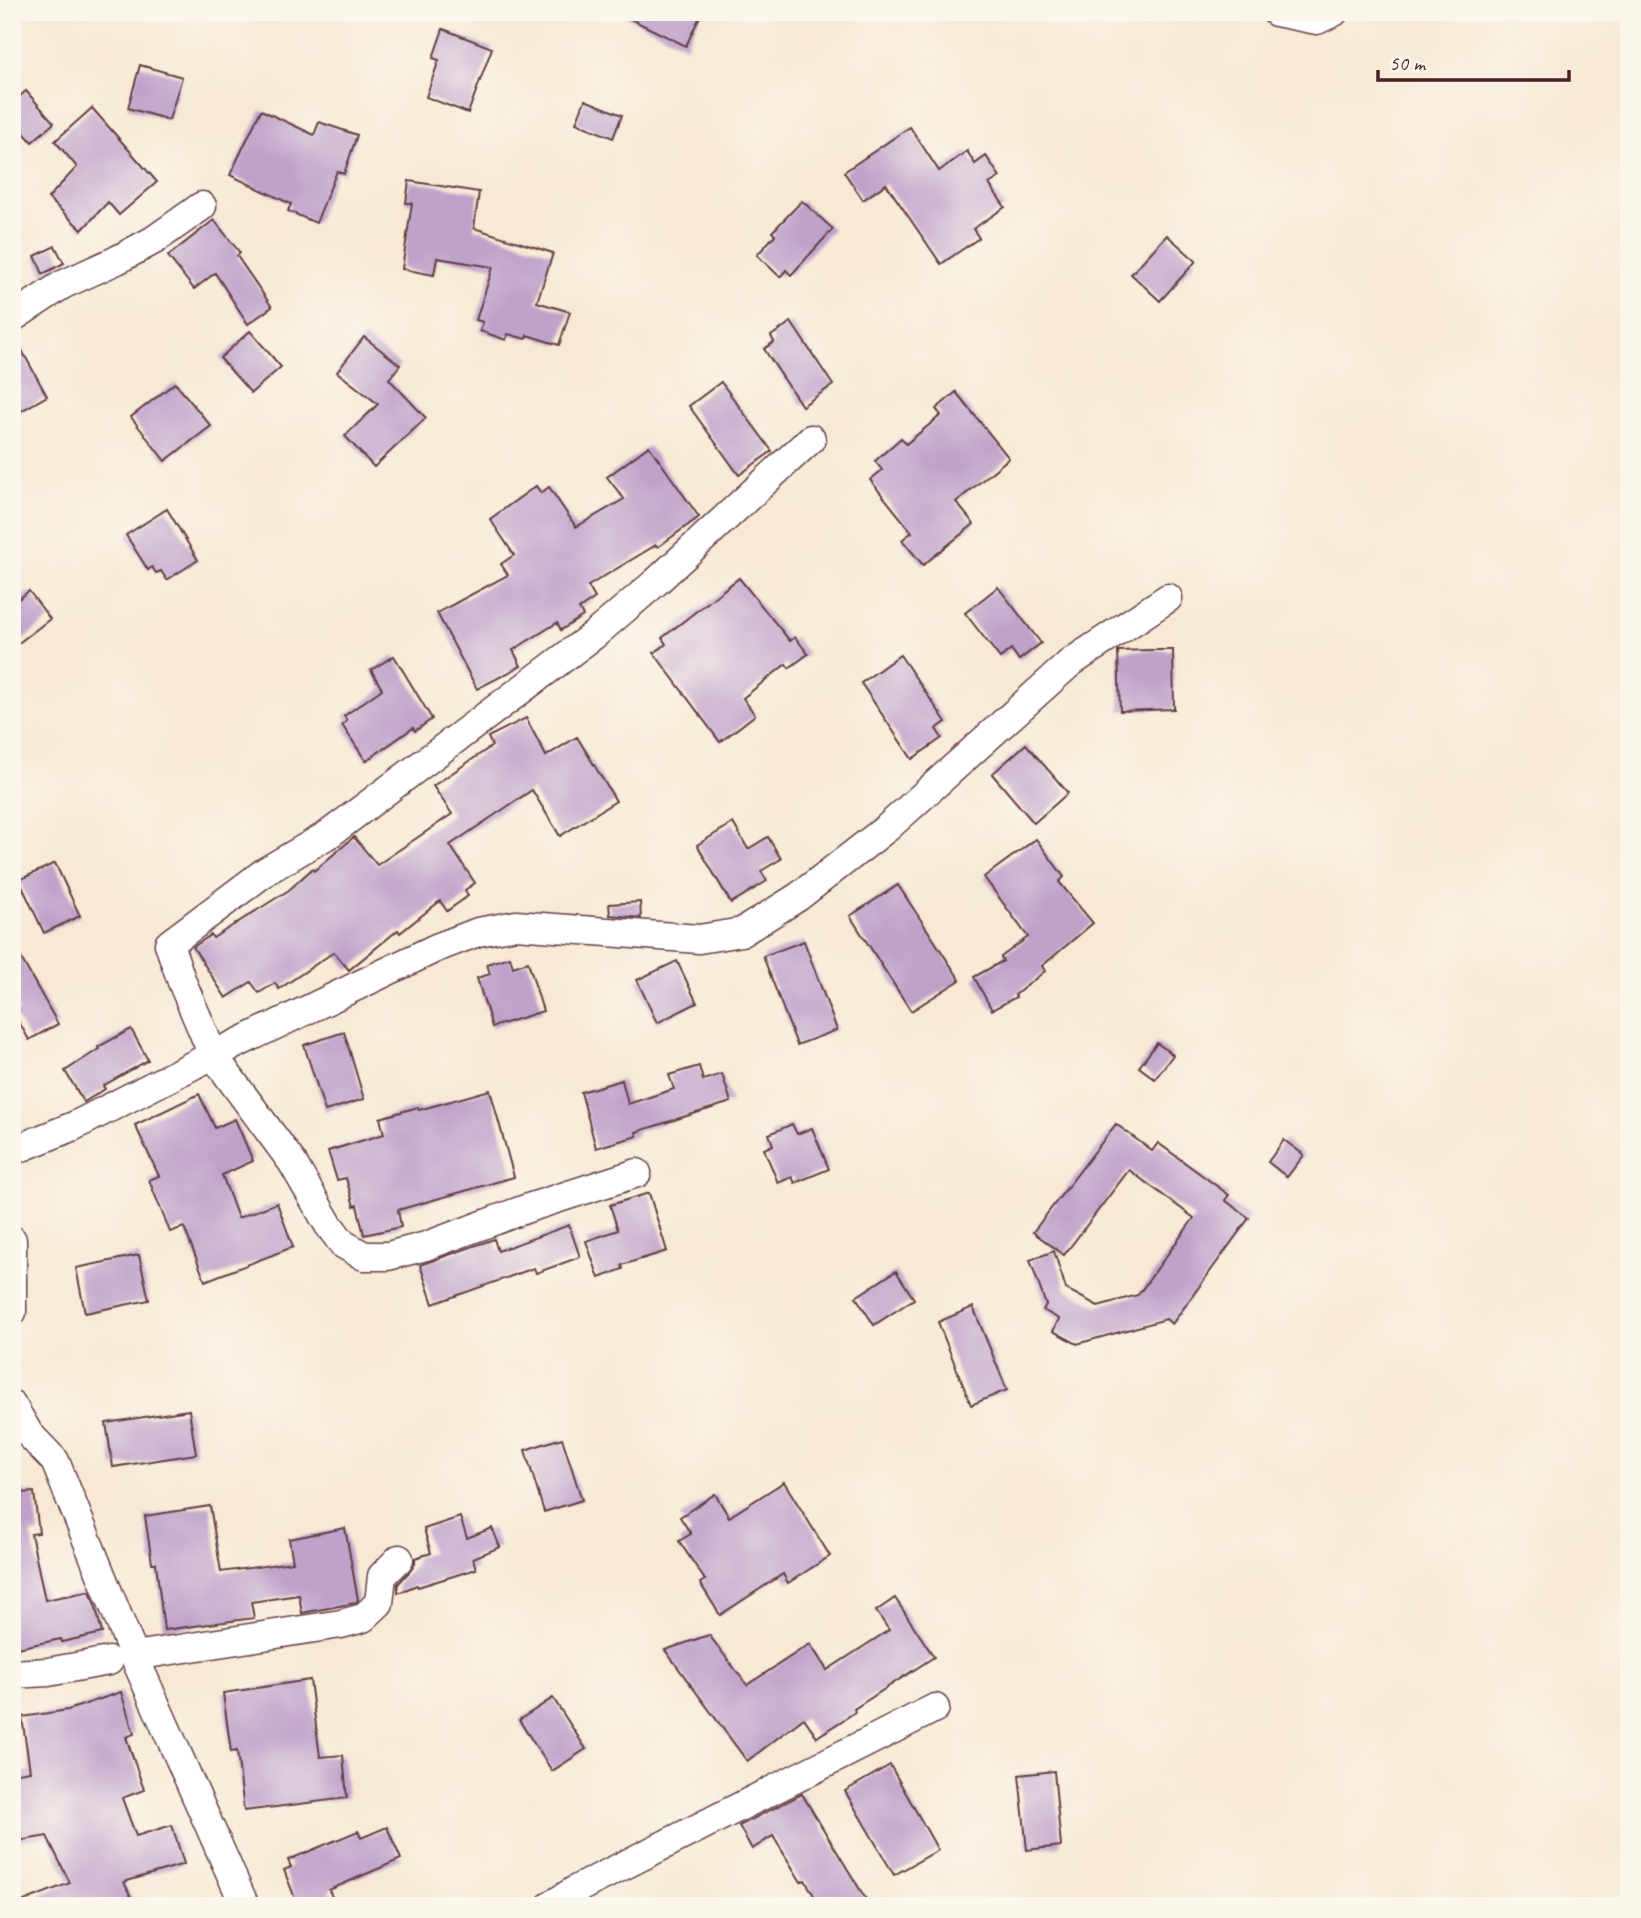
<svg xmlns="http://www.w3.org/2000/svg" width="1641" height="1918" viewBox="0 0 1641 1918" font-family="Caveat,sans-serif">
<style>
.building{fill:#bfa2ca}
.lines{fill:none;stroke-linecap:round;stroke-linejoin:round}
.minor-casing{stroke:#643d44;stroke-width:31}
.minor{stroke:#fff;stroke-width:28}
</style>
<rect width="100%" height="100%" fill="#fbf7ec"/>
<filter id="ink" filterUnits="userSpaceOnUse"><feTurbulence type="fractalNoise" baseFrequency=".0143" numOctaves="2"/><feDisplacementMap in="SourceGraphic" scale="14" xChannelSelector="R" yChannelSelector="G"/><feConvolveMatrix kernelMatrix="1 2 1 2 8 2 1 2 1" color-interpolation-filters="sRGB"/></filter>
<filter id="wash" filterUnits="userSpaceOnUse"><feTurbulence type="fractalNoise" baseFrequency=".00686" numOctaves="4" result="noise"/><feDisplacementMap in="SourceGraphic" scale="28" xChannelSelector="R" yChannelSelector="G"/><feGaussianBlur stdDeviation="1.57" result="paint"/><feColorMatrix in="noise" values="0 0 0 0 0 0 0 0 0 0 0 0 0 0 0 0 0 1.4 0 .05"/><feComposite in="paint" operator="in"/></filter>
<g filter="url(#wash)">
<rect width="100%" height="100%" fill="#f7e9d4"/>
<g id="blocks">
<g class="building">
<path d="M616,12H702L686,46Z"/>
<path d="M443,29L492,48L468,113L426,97L439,60L433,58Z"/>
<path d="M140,65L182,77L169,120L128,108Z"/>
<path d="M26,91L54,123L32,142L12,119V103Z"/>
<path d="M585,100L622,115L613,138L576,123Z"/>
<path d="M92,108L157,182L119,215L108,202L82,230L48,198L77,167L55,141Z"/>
<path d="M261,110L314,135L319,122L357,135L344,174L337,171L316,223L288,211L291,204L230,175Z"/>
<path d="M910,127L939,171L967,151L975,164L986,156L1000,177L989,184L1005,207L973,229L979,238L941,264L886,184L863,200L844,172Z"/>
<path d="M409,181L479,192L474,228L553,253L537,302L570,312L559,345L527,335L526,339L508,334L506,340L480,331L483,322L476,320L493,267L437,258L434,275L402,269L412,203H406Z"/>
<path d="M802,201L833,229L791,275L786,270L780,277L757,255L775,235L772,232Z"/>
<path d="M214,220L240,253L237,256L272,307L248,324L215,273L194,289L168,256Z"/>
<path d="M1167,235L1196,261L1160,301L1131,274Z"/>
<path d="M55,246L64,263L43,274L35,256Z"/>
<path d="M791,322L833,385L802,406L764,349L774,342L771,336Z"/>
<path d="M250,331L281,367L251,393L220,358Z"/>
<path d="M13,334L47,396L12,416V335Z"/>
<path d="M364,337L400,365L389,379L426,418L374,467L345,436L378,404L337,372Z"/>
<path d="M721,382L772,451L739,475L689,406Z"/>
<path d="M175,383L211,426L165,461L131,417Z"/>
<path d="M956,392L1009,458L956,502L974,524L923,565L902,540L912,532L870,480L882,470L875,461L901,438L906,444L941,415L936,409Z"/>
<path d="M649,446L699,517L658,547L656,545L588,586L595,598L579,609L583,616L561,630L557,623L513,650L521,666L477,689L437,613L508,575L501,564L514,555L490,519L536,486L541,493L549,487L576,527L624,499L607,477Z"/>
<path d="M167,509L198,560L167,580L161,571L156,573L152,567L148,570L126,535Z"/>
<path d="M739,578L790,641L795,637L808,654L789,668L786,664L743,698L755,715L720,742L654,653L666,644L662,638Z"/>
<path d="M998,587L1041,643L1019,660L1011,649L1000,658L965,613Z"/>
<path d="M29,591L50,619L12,648V604Z"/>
<path d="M1151,650H1173L1174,709L1120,711L1118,651Z"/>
<path d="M900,655L946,722L936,729L942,738L912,759L861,683Z"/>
<path d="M394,656L432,719L415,731L413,728L366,761L342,725L347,721L344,716L382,689L371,670Z"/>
<path d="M526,718L546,756L577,737L616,801L560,836L532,790L450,845L475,883L465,890L468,896L447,911L440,901L400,933L398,930L349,970L334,952L279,989L275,983L259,993L251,982L226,998L193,947L211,935L213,938L289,890L312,869L314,871L354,837L377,865L452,814L433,786L492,746L488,737Z"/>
<path d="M1026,744L1068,793L1034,823L992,774Z"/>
<path d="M733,823L748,849L768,837L781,859L761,871L767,881L731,903L697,845Z"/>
<path d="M1036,839L1064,877L1059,882L1093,923L1042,966L1045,971L1015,995L1016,997L992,1010L974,977L1003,961L1001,957L1028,937L984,877Z"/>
<path d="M55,863L80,916L44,933L19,880Z"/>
<path d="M898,885L960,980L911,1011L850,916Z"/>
<path d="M640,902L641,918L610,915L609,904Z"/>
<path d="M804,941L837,1030L797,1045L763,956Z"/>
<path d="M12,942L58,1024L29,1040L14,1013L19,1010L12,998Z"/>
<path d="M510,957L513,967L528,962L543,1011L492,1027L477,978L490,974L487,964Z"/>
<path d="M677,961L697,1003L657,1023L637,980Z"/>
<path d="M131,1029L148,1060L103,1086L105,1089L84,1102L65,1071L99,1049L98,1047Z"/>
<path d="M344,1032L364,1099L325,1111L304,1045Z"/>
<path d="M1157,1043L1173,1055L1155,1079L1139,1067Z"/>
<path d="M699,1066L703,1080L722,1074L731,1102L636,1132L637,1136L596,1148L581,1092L622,1080L628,1104L674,1089L669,1075Z"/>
<path d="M490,1090L514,1177L398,1210L401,1227L364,1235L357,1205L354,1206L346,1178L337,1180L328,1151L384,1134L380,1118L418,1107L419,1110Z"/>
<path d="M199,1094L215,1128L235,1119L253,1161L222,1175L238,1218L277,1203L293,1247L205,1281L184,1227L170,1232L149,1180L159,1176L135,1125Z"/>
<path d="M792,1124L797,1134L812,1128L829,1169L795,1183L792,1177L778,1183L764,1149L773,1145L769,1134Z"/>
<path d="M1116,1124L1152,1151L1158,1143L1229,1195L1225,1200L1249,1218L1172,1324L1166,1319L1077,1344L1053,1331L1059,1319L1043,1310L1046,1305L1030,1260L1054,1251L1066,1289L1098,1306L1138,1295L1194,1218L1129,1170L1064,1255L1033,1232Z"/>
<path d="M1284,1140L1304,1155L1287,1177L1268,1162Z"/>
<path d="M649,1193L667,1251L622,1265L623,1269L599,1278L586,1241L618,1230L610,1205Z"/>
<path d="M569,1225L580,1257L536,1273L534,1268L433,1304L420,1265L494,1239L498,1251Z"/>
<path d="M139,1255L149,1300L85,1313L76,1268Z"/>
<path d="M896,1271L914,1299L874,1325L856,1297Z"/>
<path d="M973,1307L1007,1390L971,1405L938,1322Z"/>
<path d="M189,1410L196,1454L113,1467L106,1423Z"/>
<path d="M562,1438L582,1500L544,1512L525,1450Z"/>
<path d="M784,1482L830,1556L788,1583L783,1574L720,1615L700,1583L705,1580L679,1541L691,1534L680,1517L715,1494L729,1517Z"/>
<path d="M21,1486L23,1493L34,1492L39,1533L31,1534L45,1600L90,1591L96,1608L102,1633L62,1642L61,1639L12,1649V1487Z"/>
<path d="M210,1506L221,1572L293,1562L289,1539L345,1528L358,1600L355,1603L302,1613L299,1595L251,1602L254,1618L164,1630L156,1563H152L145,1516Z"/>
<path d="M460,1517L467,1538L492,1528L500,1547L473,1558L476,1569L418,1587L417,1585L398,1593V1584L411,1570L415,1564V1558L431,1553L424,1529Z"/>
<path d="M895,1598L934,1657L854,1709L855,1712L817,1737L804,1718L747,1761L665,1650L709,1635L747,1685L810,1644L827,1670L889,1630L876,1611Z"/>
<path d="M310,1680L320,1757L343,1755L347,1798L244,1811L237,1751L231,1752L223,1693Z"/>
<path d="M121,1692L134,1734L126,1737L144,1790L122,1798L136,1836L172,1825L184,1864L124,1882L135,1906H17L16,1904L70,1883L47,1836L12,1842V1774L30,1771L22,1717L68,1710Z"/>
<path d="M553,1698L586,1749L552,1771L519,1720Z"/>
<path d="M890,1765L938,1850L894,1875L845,1791Z"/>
<path d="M1054,1771L1061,1846L1027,1850L1019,1775Z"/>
<path d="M802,1794L870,1906H820L805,1880L801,1882L773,1836L752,1849L739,1826Z"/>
<path d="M387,1827L401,1859L329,1890L336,1906H298L284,1870L291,1867L288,1860L358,1831L361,1838Z"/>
</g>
</g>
</g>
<g filter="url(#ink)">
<use href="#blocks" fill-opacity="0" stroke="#643d44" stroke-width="2"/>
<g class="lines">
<defs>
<g id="minor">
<path d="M1276,12L1317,20L1334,12"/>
<path d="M12,318L62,285L117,260L154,240L202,206"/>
<path d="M12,1151L74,1126L213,1055L436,948L478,932L516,925L699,939L742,932L798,897L887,828L1070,663L1168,598"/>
<path d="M637,1173L528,1208L426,1246L388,1256H364L343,1244L328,1224L292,1162L213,1055L182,982L169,944L266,871L329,834L594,635L656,582L811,439"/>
<path d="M12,1240V1312"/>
<path d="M12,1405L29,1434L55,1461L134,1656L245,1906"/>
<path d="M134,1656L341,1624L363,1618L379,1603L382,1576L399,1559"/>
<path d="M12,1674L48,1672L109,1661"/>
<path d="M550,1906L577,1889L935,1708"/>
</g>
</defs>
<use href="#minor" class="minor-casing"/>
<use href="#minor" class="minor"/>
</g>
</g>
<rect width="1641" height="1918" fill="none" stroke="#fbf7ec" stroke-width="42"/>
<path d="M1378 70v10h191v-10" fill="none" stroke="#4a1f2b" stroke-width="3.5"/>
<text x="1389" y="70" font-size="21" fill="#4a1f2b" stroke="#fbf7ec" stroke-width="5" paint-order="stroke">50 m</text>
</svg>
